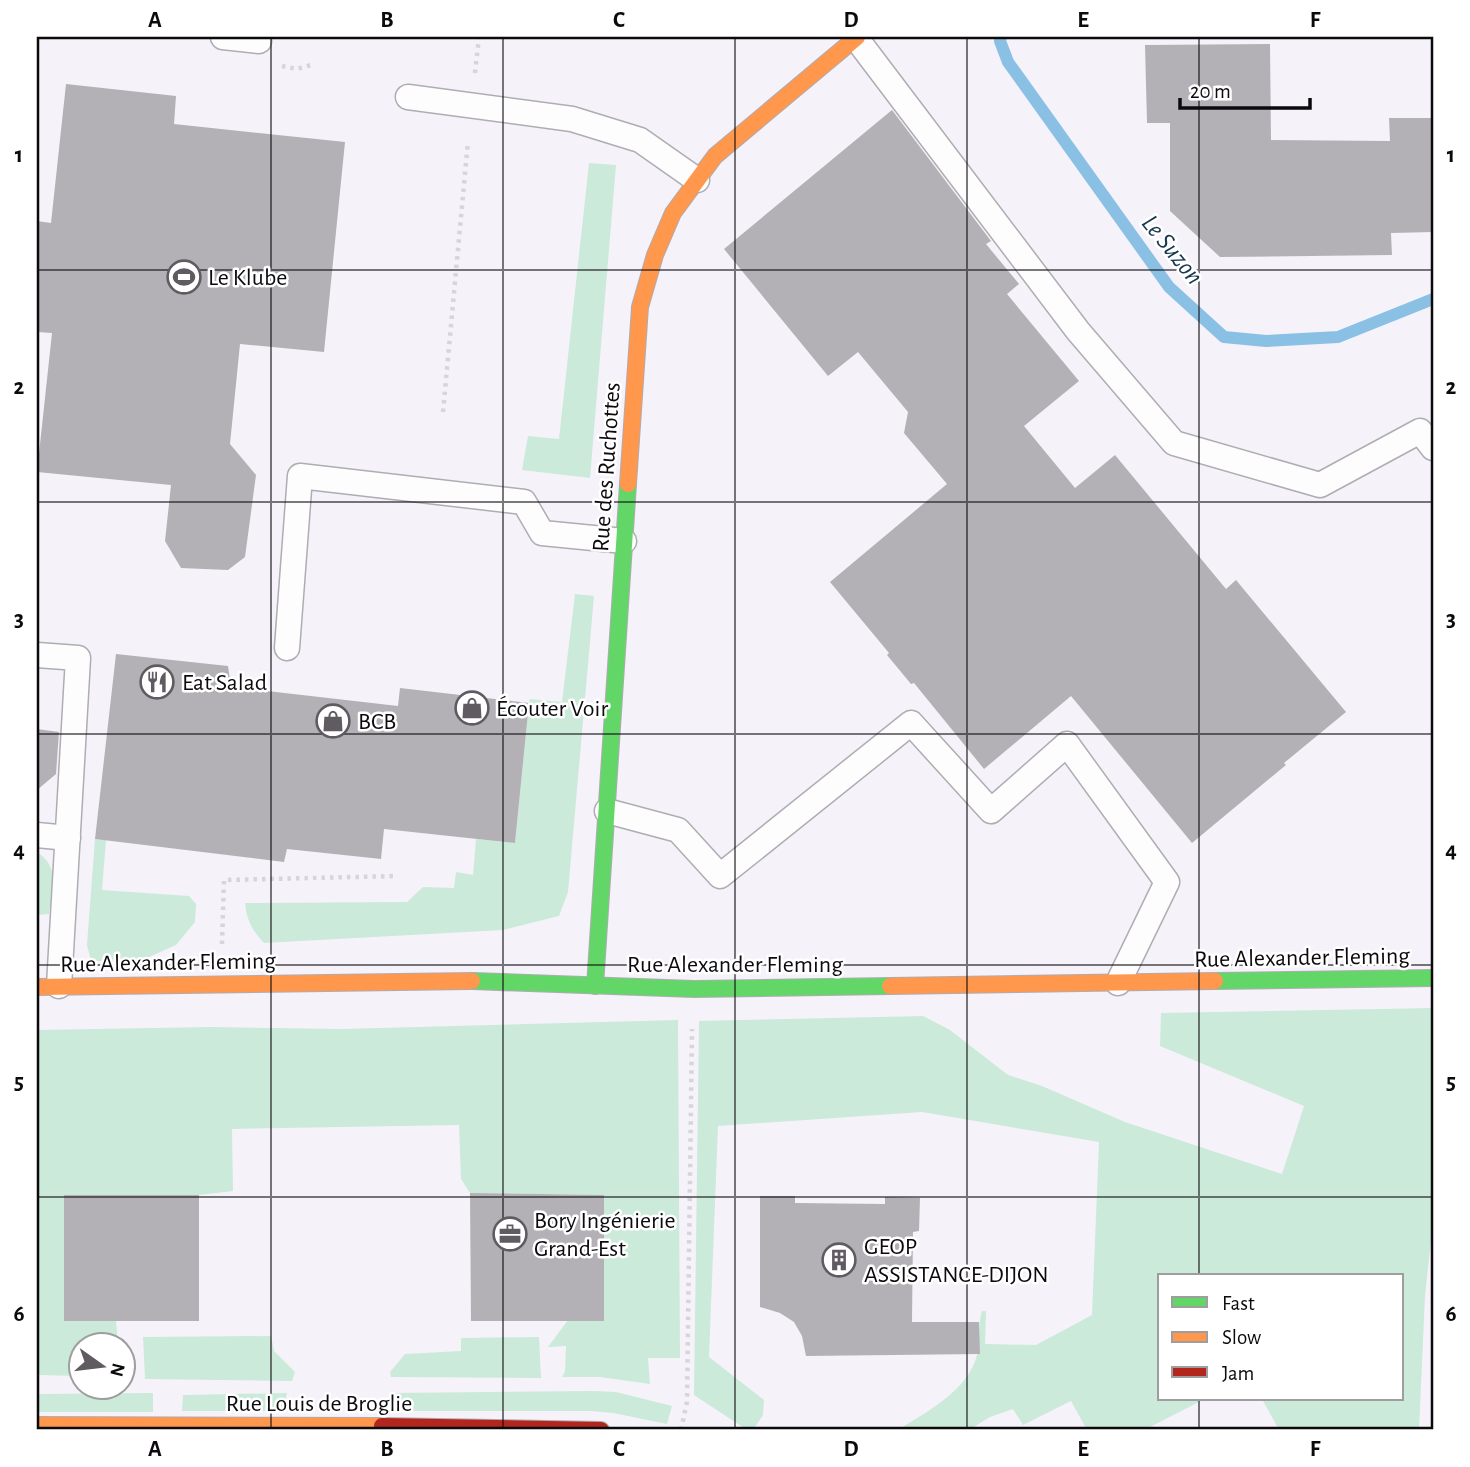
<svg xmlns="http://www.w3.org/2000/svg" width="1470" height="1467" viewBox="0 0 1470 1467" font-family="'Alegreya Sans',sans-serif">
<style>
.green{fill:#cbeada}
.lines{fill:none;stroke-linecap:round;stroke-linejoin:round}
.stream{stroke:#8ac0e4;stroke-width:12}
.building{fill:#b3b1b6}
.lane-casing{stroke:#afacb2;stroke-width:27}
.fast-casing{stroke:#afacb2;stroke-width:18}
.slow-casing{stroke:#afacb2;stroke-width:18}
.jam-casing{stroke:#afacb2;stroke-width:18}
.path{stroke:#d7d5d8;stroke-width:4.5;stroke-dasharray:3.5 5;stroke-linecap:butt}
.lane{stroke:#fefdfe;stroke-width:24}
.fast{stroke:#63d668;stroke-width:16}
.slow{stroke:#ff974d;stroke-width:16}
.jam{stroke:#b3261e;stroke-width:16}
.grid{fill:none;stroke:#0d0a0e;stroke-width:2;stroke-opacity:0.55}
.labels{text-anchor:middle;stroke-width:5;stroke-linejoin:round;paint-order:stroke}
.poi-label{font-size:24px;fill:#0d0a0e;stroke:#fff;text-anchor:start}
.street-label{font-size:24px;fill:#0d0a0e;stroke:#fff}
.water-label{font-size:26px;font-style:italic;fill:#16384d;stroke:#fff}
.neatline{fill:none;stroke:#0d0a0e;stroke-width:2.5}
.grid-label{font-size:23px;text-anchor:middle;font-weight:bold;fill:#0d0a0e}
</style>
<rect width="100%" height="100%" fill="#f6f2fa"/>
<g class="green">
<path d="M589,163L616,165L590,478L522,470L528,436L559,439Z"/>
<path d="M575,594L594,596L568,892L559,916L503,930L264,943C252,930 247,921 245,903L407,902L423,887L454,888L456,872L473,875L476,839L515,843L529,703L530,699L562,702Z"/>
<path d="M95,839L106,840L102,890L189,896L196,904L195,922L176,945L140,961H91L87,945Z"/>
<path d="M37,852C61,868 52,889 49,914L37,915Z"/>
<path d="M1433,1008V1221L1425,1296L1419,1430H1279L1262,1399H1402V1276H1160V1399H1205L1144,1430H1087L1071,1401L1023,1425L1013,1409L990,1417L969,1430H898C926,1412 968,1391 977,1355C981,1341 977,1326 982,1311H986L985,1344L1036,1345L1092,1315L1099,1142L922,1112L718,1126L709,1357L764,1400L763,1415L753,1430H747L694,1395L699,1021L923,1016L950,1030L1008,1075L1042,1086L1125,1122L1282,1174L1304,1106L1160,1046L1161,1013Z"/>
<path d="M678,1020L680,1358H648L650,1384L600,1377H562L565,1371L566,1346L548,1347L568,1320L604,1321V1195L470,1193L461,1179L459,1125L232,1129L233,1191L199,1195H65L64,1321H116L118,1344H80V1376L37,1375V1030L211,1027L342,1029Z"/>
<path d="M271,1336L274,1351L295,1372L292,1381L145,1379L143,1337Z"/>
<path d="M539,1337L541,1378L391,1377L390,1372L405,1354L461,1351V1338Z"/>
<path d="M594,1391L616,1392L672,1406L667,1424L613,1413L591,1411H397L393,1393Z"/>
<path d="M153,1393V1412H37V1394Z"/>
<path d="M287,1393L282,1411H182L183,1395Z"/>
</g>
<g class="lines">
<path class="stream" d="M1001,37L1000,41L1008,62L1169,287L1224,337L1266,341L1338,337L1433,299"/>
</g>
<g class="building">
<path d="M1270,44L1271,140L1390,141L1389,118H1433V232L1391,233L1392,255L1220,257L1170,211V123H1147L1145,45Z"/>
<path d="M66,84L176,96L174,124L345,142L324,352L240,344L230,444L256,475L245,557L228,570L181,568L165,541L171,485L37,472L52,333L37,332V221L51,223Z"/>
<path d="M892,110L991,241L986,244L1019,284L1007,294L1079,381L1024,426L1075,488L1115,455L1226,589L1236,580L1346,712L1284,763L1286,765L1192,843L1071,696L984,769L914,683L911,684L887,655L889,653L830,582L947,484L904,433L908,412L858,352L828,376L724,249Z"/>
<path d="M116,654L228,666L231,687L398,706L400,688L529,703L515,843L384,829L381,859L287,849L284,862L95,839Z"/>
<path d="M37,729L59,732L56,774L37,790Z"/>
<path d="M470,1193L604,1195V1321H471Z"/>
<rect x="64" y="1195" width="135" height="126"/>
<path d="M760,1196H795V1203L885,1204V1197L920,1198L919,1231L913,1232L912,1322H979L980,1354L806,1356L802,1336L794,1322L780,1313L760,1307Z"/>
</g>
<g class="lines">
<defs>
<g id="lane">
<path d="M223,37L259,41"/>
<path d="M856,38L1078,331L1174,443L1320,485L1420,431L1433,448"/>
<path d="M408,97L572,119L640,140L697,180"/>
<path d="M287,648L300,476L524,502L542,533L624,541"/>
<path d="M37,655L78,658L59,986"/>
<path d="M607,811L678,830L720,876L911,723L991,811L1067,744L1167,882L1118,983"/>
<path d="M37,835L68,838"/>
</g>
<g id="fast">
<path d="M472,981L694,989L890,986"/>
<path d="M1215,981L1433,978"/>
<path d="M595,986L628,484"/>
</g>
<g id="slow">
<path d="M628,484L640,307L655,255L673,213L715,156L857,37"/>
<path d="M890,986L1215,981"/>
<path d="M37,987L472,981"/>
<path d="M37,1425L382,1426"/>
</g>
<path id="jam" d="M382,1426L601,1430"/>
</defs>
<use href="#lane" class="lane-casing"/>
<use href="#fast" class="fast-casing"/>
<use href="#slow" class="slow-casing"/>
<use href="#jam" class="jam-casing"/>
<g class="path">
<path d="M282,66L297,69L311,65"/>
<path d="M475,73L479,37"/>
<path d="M443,412L468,141"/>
<path d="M222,944L224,880L398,876"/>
<path d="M681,1430L687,1402L692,1029"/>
</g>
<use href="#lane" class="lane"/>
<use href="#fast" class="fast"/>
<use href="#slow" class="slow"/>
<use href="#jam" class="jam"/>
</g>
<path class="grid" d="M271,37V1430M503,37V1430M735,37V1430M967,37V1430M1199,37V1276M37,270H1433M37,502H1433M37,734H1433M37,965H1433M37,1197H1433M1199,1399V1430"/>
<defs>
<symbol id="stadium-ring" viewBox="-11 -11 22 22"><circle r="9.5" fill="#fff" stroke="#5f5b61" stroke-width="1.5"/><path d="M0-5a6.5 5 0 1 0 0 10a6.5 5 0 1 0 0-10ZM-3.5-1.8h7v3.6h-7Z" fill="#5f5b61"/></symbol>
<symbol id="restaurant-ring" viewBox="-11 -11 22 22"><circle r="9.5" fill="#fff" stroke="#5f5b61" stroke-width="1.5"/><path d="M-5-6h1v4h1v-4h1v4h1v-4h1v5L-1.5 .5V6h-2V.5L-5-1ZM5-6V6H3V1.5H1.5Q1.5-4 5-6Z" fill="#5f5b61"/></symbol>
<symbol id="shop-ring" viewBox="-11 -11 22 22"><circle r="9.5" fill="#fff" stroke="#5f5b61" stroke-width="1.5"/><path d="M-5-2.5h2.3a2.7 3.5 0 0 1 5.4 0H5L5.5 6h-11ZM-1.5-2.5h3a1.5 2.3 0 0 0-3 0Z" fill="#5f5b61"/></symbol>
<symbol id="office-ring" viewBox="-11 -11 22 22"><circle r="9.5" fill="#fff" stroke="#5f5b61" stroke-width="1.5"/><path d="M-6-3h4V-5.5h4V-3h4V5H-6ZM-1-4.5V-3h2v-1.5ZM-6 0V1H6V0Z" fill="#5f5b61"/></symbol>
<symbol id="building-ring" viewBox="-11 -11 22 22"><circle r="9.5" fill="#fff" stroke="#5f5b61" stroke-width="1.5"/><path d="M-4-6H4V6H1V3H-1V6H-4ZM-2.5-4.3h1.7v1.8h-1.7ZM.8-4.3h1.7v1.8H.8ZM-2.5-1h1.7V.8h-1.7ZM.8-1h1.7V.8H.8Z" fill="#5f5b61"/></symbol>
</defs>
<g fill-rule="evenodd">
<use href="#stadium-ring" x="165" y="258" width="38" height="38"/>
<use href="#restaurant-ring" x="138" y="663" width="38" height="38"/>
<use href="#shop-ring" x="453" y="689" width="38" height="38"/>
<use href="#shop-ring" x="314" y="702" width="38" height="38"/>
<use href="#office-ring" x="491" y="1215" width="38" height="38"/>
<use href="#building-ring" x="820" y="1241" width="38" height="38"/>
</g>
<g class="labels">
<g class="poi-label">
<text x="208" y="285">Le Klube</text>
<text x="182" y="690">Eat Salad</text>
<text x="496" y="716">Écouter Voir</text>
<text x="358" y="729">BCB</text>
<text x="534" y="1228">Bory Ingénierie<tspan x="534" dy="28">Grand-Est</tspan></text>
<text x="864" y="1254">GEOP<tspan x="864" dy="28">ASSISTANCE-DIJON</tspan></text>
</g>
<g class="street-label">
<text transform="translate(606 467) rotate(-86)" y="8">Rue des Ruchottes</text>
<text transform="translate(1302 957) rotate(-1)" y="8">Rue Alexander Fleming</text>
<text transform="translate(168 962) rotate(-1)" y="8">Rue Alexander Fleming</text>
<text x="735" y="972">Rue Alexander Fleming</text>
<text x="319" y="1411">Rue Louis de Broglie</text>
</g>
<g class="water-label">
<text transform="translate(1173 249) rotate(51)" y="9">Le Suzon</text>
</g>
</g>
<rect width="1470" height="1467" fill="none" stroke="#ffffff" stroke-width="77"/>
<rect x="1158" y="1274" width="245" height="126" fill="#ffffff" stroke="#9e9d9f" stroke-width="2"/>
<rect x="1172" y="1297" width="35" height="10" fill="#63d668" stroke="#9e9d9f" stroke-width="2"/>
<text x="1222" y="1310" font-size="21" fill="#0d0a0e">Fast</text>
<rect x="1172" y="1332" width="35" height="10" fill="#ff974d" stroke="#9e9d9f" stroke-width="2"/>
<text x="1222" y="1344" font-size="21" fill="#0d0a0e">Slow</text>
<rect x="1172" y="1367" width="35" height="10" fill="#b3261e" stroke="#9e9d9f" stroke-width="2"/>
<text x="1222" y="1380" font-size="21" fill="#0d0a0e">Jam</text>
<g transform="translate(102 1366) rotate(104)"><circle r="33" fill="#ffffff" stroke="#9e9d9f" stroke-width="2"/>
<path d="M0-5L12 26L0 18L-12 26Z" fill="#5f5b61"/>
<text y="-10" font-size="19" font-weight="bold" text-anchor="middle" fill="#0d0a0e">N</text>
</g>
<path d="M1180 98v10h130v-10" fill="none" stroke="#0d0a0e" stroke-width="3.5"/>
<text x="1190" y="98" font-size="21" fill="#0d0a0e" stroke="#ffffff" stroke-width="5" paint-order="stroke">20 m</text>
<rect x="38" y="38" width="1394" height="1390" class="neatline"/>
<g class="grid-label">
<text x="155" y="27">A</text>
<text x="387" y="27">B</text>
<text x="619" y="27">C</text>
<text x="851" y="27">D</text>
<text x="1083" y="27">E</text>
<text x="1315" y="27">F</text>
<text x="19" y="162">1</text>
<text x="1451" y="162">1</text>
<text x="19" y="394">2</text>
<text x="1451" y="394">2</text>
<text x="19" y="626">3</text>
<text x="1451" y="626">3</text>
<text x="19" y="857">4</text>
<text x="1451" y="857">4</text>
<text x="19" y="1089">5</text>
<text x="1451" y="1089">5</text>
<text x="19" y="1321">6</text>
<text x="1451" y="1321">6</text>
<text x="155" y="1456">A</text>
<text x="387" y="1456">B</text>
<text x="619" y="1456">C</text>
<text x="851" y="1456">D</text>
<text x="1083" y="1456">E</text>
<text x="1315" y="1456">F</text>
</g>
</svg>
